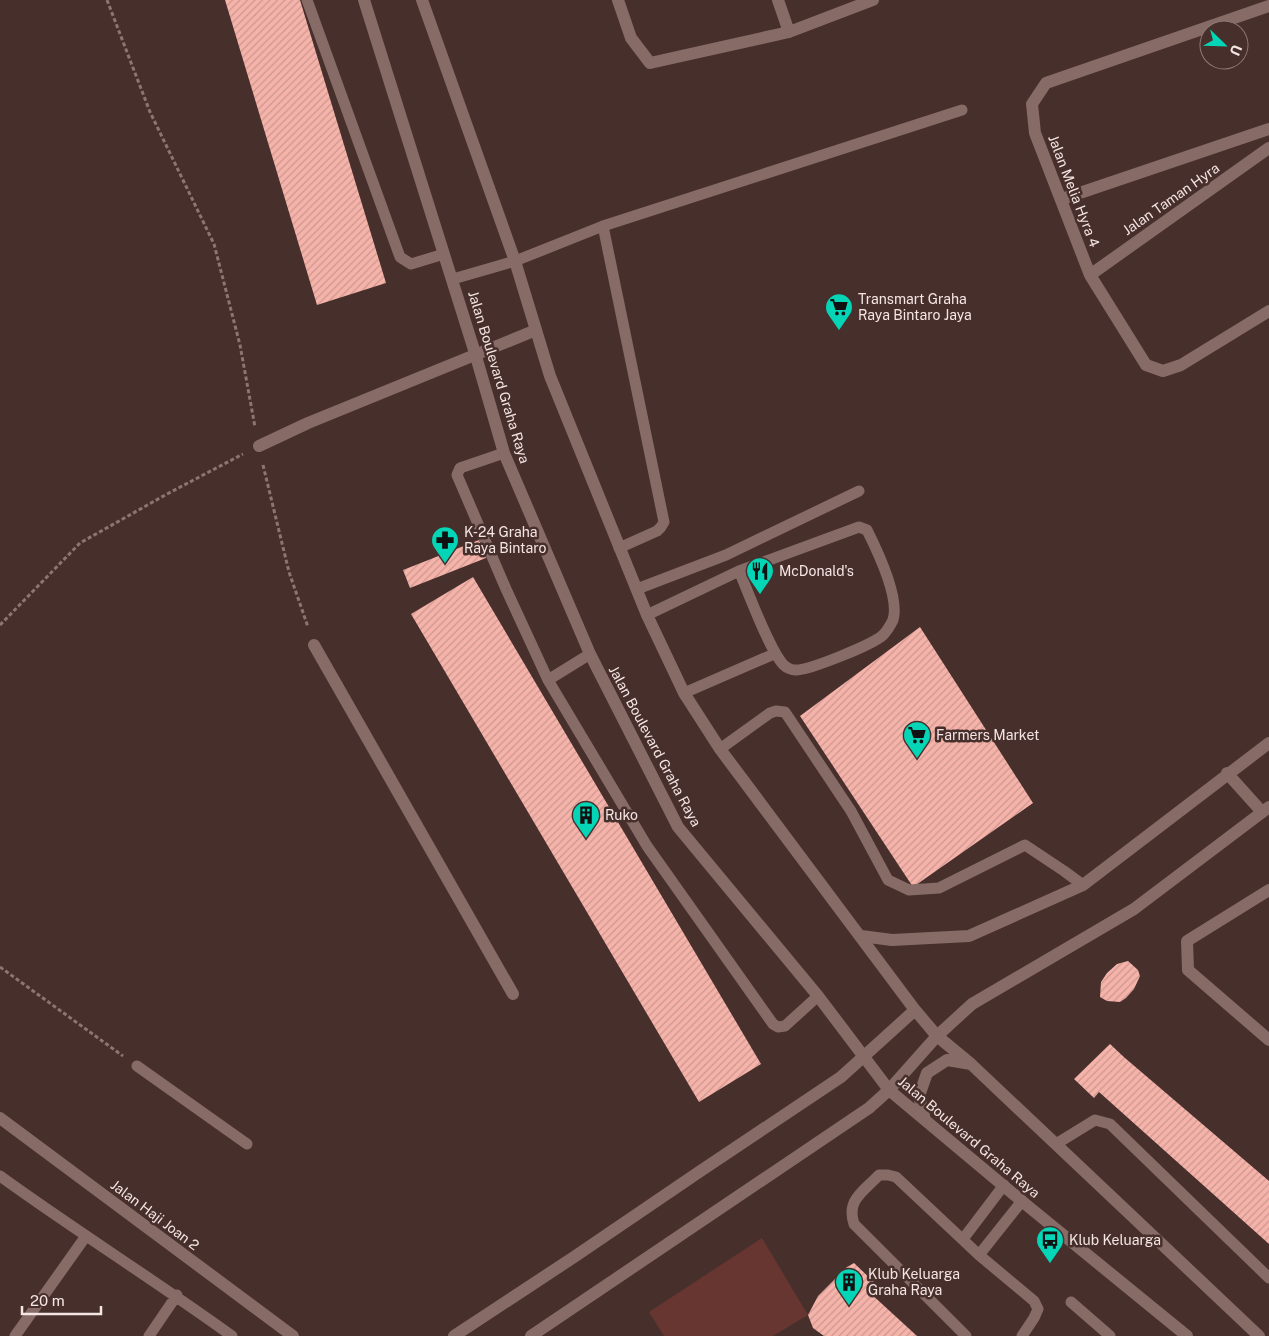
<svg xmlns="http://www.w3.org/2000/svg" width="1269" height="1336" viewBox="0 0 1269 1336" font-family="'Public Sans',sans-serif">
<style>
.pitch{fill:#683631}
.building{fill:url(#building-hatch)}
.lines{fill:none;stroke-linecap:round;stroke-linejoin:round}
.path{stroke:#8b7674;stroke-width:3;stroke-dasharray:4 2.5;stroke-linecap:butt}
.lane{stroke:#866b67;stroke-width:11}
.street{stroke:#866b67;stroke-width:12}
.secondary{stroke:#866b67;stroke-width:12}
.labels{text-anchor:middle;stroke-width:5;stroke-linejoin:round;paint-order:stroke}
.street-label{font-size:14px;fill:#f5e5e3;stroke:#472f2c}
.poi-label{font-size:14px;fill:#f5e5e3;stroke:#472f2c;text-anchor:start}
</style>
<defs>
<pattern id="building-hatch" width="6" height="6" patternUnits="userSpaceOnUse" patternTransform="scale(1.25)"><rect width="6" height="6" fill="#f6b3aa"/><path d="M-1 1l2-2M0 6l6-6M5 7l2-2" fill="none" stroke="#cb9890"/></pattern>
</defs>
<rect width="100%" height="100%" fill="#472f2c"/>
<!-- pitch -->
<path class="pitch" d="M762,1238L808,1315L773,1336H664L649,1312Z"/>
<!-- building -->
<path class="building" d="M225,0H300L386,283L317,305Z
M479,540L486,558L410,588L403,570Z
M473,577L761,1064L699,1102L411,614Z
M920,627L1033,803L913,887L800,716Z
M1128,961L1138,970L1140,976L1134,989L1126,998L1120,1002L1107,1001L1100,997L1101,982L1107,973L1117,964Z
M1110,1044L1125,1058L1269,1181V1244L1099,1092L1094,1098L1074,1079Z
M854,1263L876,1284L869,1292L917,1336H824L813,1328L808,1315L818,1296L847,1267Z"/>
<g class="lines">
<!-- path -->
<path class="path" d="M107,0L150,112L214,244L240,345L255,427
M263,465L289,572L308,627
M0,625L80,543L167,494L243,454
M0,967L123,1056"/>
<!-- lane -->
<path class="lane" d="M307,0L400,257L411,264L444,254
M603,226L664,522L661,527L657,531L619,548
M453,279L515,261L603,226L962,110
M504,453L460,468L457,475L506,589L548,680L647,846L773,1024L778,1027L785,1026L818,996
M637,589L726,555L859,491
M647,615L739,571L859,527L867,530C877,550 900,598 893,620C891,624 886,632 883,635C874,644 808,671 795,670C792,670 787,668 785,666C771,655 748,591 739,571
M548,680L590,654
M684,693L774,654
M720,749L770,713L776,711L785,712L851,811L888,880L909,890L939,888L1025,845L1064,871L1083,885
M137,1066L247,1144
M1056,1144L1095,1120L1110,1124L1269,1278
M0,1176C76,1231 156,1281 232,1336
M963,1239L1004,1185
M979,1255L1022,1201
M1071,1302L1110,1336
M15,1336L86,1236
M149,1336L177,1295
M966,1336L854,1224C846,1200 863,1192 879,1175H888L896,1177L979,1255L1034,1301L1038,1309L1034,1318L1022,1336"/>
<!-- street -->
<path class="street" d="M618,0L631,38L650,63L789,32L873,0
M778,0L789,32
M1269,6L1046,83L1032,104L1035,133L1090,275L1146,365L1163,371L1181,365L1269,311
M1062,199L1269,129
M1090,275L1269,148
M259,446L308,423L536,330
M314,645L513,994
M1227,773L1262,812
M1269,890L1187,941L1188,970L1269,1040
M861,936L892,940L969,936L1083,885L1269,743
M937,1036L972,1004L1134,909L1269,807
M0,1118L293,1336"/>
<!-- secondary -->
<path class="secondary" d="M364,0L475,353L504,453L590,654L678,827L818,996L889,1090L1029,1207L1187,1336
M422,0L515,261L550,376L647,615L684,693L720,749L915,1010L937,1036L971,1064L1259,1336
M925,1120L919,1096L927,1073L947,1060L971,1064
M454,1336L574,1257L699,1172L841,1077L915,1010
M531,1336L869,1108L889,1090L937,1036"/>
</g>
<!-- icons -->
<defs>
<g id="supermarket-pin" transform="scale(1.4375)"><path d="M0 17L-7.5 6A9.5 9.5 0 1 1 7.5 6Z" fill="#03d5b6" stroke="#472f2c"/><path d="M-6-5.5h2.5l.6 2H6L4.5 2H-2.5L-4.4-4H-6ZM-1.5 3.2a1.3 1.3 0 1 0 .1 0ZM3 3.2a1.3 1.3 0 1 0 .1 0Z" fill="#111"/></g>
<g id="pharmacy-pin" transform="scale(1.4375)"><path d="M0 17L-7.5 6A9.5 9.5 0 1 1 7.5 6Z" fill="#03d5b6" stroke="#472f2c"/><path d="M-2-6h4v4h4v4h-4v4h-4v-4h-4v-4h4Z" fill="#111"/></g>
<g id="restaurant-pin" transform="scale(1.4375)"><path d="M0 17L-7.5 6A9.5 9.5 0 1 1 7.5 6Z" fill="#03d5b6" stroke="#472f2c"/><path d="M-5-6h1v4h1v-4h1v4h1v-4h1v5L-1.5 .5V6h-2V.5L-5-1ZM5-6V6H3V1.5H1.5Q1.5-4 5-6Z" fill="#111"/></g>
<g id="building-pin" transform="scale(1.4375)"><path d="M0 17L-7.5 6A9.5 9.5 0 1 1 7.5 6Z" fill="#03d5b6" stroke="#472f2c"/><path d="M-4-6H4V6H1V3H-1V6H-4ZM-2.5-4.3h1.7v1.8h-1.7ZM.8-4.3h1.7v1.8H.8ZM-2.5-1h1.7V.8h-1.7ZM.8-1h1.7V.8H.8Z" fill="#111"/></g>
<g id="bus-pin" transform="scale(1.4375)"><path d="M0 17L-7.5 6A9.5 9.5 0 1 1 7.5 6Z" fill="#03d5b6" stroke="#472f2c"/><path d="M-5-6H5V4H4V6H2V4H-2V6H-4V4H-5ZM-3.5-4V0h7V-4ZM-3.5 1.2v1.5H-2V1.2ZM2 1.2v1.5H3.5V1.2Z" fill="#111"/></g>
</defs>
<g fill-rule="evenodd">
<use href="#supermarket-pin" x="839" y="307"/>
<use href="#pharmacy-pin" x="445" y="540"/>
<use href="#restaurant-pin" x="760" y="571"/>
<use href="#supermarket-pin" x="917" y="735"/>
<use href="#building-pin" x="586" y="815"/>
<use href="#bus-pin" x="1050" y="1240"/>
<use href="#building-pin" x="849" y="1282"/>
</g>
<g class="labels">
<!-- street labels -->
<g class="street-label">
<text transform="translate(1074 191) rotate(69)" y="5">Jalan Melia Hyra 4</text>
<text transform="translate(1171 199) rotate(-35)" y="5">Jalan Taman Hyra</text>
<text transform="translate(499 377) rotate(73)" y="5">Jalan Boulevard Graha Raya</text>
<text transform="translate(655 746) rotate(62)" y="5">Jalan Boulevard Graha Raya</text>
<text transform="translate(969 1137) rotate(40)" y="5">Jalan Boulevard Graha Raya</text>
<text transform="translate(155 1215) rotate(37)" y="5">Jalan Haji Joan 2</text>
</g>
<!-- poi labels -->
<g class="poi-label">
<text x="858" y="304">Transmart Graha<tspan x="858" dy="16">Raya Bintaro Jaya</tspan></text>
<text x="464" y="537">K-24 Graha<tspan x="464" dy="16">Raya Bintaro</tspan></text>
<text x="779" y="576">McDonald's</text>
<text x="936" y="740">Farmers Market</text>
<text x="605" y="820">Ruko</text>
<text x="1069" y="1245">Klub Keluarga</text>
<text x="868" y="1279">Klub Keluarga<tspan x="868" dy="16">Graha Raya</tspan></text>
</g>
</g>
<!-- north arrow -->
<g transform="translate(1224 45) rotate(113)"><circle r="24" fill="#472f2c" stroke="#8d7875"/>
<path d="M0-4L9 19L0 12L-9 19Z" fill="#03d5b6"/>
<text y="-8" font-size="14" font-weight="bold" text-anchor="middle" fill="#f5e5e3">U</text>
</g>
<!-- scale -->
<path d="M22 1306v8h79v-8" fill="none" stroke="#f5e5e3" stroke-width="2.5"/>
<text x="30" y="1306" font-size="15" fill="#f5e5e3" stroke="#472f2c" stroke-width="4" paint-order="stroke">20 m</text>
</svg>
